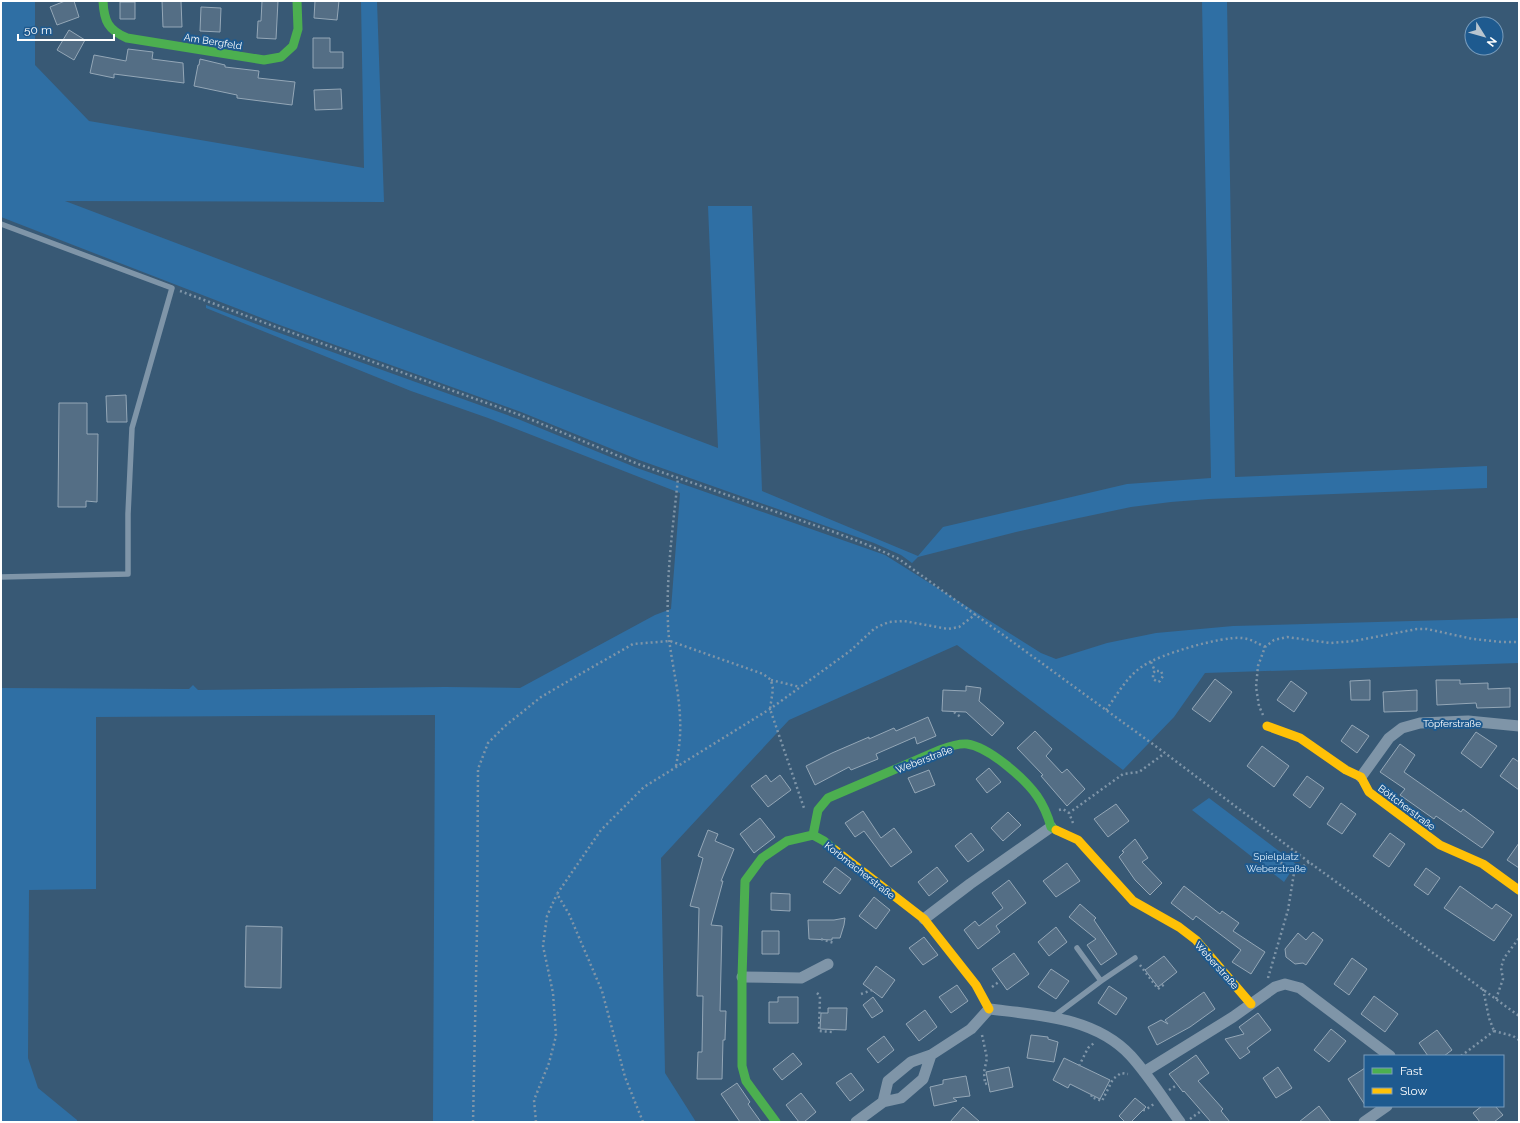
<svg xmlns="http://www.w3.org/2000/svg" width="1520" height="1123" viewBox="0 0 1520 1123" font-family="Raleway,sans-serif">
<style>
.green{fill:#2f6fa4}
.building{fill:#546e85;stroke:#94a7b7}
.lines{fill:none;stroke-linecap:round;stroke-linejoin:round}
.path{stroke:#7f95a8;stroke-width:2.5;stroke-dasharray:2 3;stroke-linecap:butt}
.lane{stroke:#7f95a8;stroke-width:5.5}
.street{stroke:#7f95a8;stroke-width:11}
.fast{stroke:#4caf50;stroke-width:9}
.slow{stroke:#ffc107;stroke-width:9}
.labels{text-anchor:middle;stroke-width:4;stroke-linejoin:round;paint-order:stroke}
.street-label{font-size:10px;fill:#fff;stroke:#1e5a8f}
.park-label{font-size:10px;fill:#d3e8fa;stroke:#1e5a8f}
</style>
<rect width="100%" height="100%" fill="#385975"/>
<!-- green -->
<path class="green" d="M1,1H35V65L89,121L364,168L361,1H377L384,202L65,201L718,448L708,206H752L762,491L918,556L943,527L1127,484L1211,478L1202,1H1227L1235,477L1487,466V488L1209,499L1171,502L1131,507L1074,519L1016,532L918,557L912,563L901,555L874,543L639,460L521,412L277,324L1,217Z
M206,305L274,331L518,419L637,468L885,555L1041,653L1056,659L1107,643L1156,633L1233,626L1519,618V663L1205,673L1174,717L1123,770L957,645L789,720L661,858L665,1073L696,1122H433L435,715L96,717V889L29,890L28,1058L38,1088L77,1120V1122H1V688L189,689L193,685L198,690L445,687L520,688L655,615L671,609L680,493L488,418L411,391L206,308Z
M1209,798L1296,864L1284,882L1192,810Z"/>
<!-- building -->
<path class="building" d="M65,1H74L79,17L57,25L50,7Z
M162,1H181L182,27H163Z
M262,1H278L276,39L257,38L258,21H261Z
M315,1H339L337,20L314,18Z
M120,2H135V19H120Z
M201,7L221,8L220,32L200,31Z
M69,30L85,40L74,60L57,50Z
M313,38H330V52H343V68H313Z
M128,49L153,52L152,59L183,63L184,83L114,74V78L90,73L94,55L126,61Z
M200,59L225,65V67L259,71L258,78L295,82L292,105L237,98V95L194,86L198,65H199Z
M341,89L342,109L315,110L314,90Z
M126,395L127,422H107L106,396Z
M59,403H87V434H98L97,502L86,501V507H58Z
M1215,679L1232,692L1210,722L1192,709Z
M1370,680V700H1351L1350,681Z
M1436,680H1460V684L1488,683V689L1510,688V707L1477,708L1476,703L1437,705Z
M1291,681L1307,693L1294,712L1277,700Z
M966,686L981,688L979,701L1004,723L992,736L966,712L942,711L943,690L966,691Z
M1417,690V711L1384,712L1383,692Z
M928,717L936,736L917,744L915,737L876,754L878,759L851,770L849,767L815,785L806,766L832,753L869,737V739L894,728L896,731Z
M1352,725L1369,736L1357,753L1341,741Z
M1035,731L1052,749L1046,756L1062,773L1067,769L1085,789L1067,806L1041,776L1043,775L1017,748Z
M1476,732L1497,746L1481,768L1461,753Z
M1400,744L1415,755L1404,772L1461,812L1463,809L1494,832L1482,848L1436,816L1434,819L1400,795L1405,789L1380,772Z
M1262,746L1289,766L1274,787L1247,766Z
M1513,758L1519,762V790L1500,776Z
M989,768L1001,782L987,793L976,779Z
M929,770L935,785L915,793L908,778Z
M766,775L771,782L780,775L791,790L768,807L751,786Z
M1307,776L1324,788L1310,808L1293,795Z
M1341,803L1356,814L1342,834L1327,824Z
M1116,804L1129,821L1108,837L1094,819Z
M863,811L881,838L894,828L912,852L891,867L864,831L855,837L845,823Z
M1008,812L1021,825L1003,841L991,828Z
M760,818L775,837L754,853L740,834Z
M708,830L718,834L715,841L734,849L721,881H723L711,925L722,926L720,1011H726L725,1040H723L722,1079H697L698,1052H702L703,996H697L699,908L690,906L703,858L698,856Z
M971,833L984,850L968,862L955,846Z
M1390,833L1405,844L1389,867L1373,856Z
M1135,839L1148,858L1142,862L1162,883L1150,895L1135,880L1119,857L1124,852L1122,851Z
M1519,843V868L1507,860Z
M1067,863L1080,881L1056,897L1043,881Z
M835,867L851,879L840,894L823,882Z
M937,867L948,881L929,896L918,882Z
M1426,868L1440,878L1428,895L1414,885Z
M1009,880L1026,903L996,926L1000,932L978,949L964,930L975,921L979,926L1003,908L992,893Z
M1184,886L1220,914L1222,911L1239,923L1233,931L1265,952L1251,974L1232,962L1241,950L1196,916L1193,920L1171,903Z
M1460,886L1492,909L1496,904L1512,915L1494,941L1444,908Z
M771,893L790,894V911L771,910Z
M874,897L890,910L876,929L859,916Z
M1080,904L1096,918L1094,920L1117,954L1101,965L1087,945L1096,939L1069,917Z
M845,918L844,925L840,938H832V940L809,939L808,920H834Z
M246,926L282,927L281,988L245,987Z
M1056,927L1067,942L1049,956L1038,942Z
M762,931H779V954H762Z
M1313,932L1323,940L1306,965L1303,963L1295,964L1286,957L1285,949L1298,933L1306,940Z
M924,937L938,955L923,965L909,948Z
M1014,953L1029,974L1007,990L992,969Z
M1164,956L1177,972L1158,987L1145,970Z
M1352,958L1367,969L1349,995L1334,984Z
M876,966L895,980L882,998L863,984Z
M1051,969L1069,981L1056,999L1038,987Z
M957,985L968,1001L951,1013L939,997Z
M1109,986L1127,998L1116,1015L1098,1003Z
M1204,992L1215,1009L1190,1027L1157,1045L1148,1027L1161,1020L1168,1024L1165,1020Z
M1374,996L1398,1014L1385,1032L1361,1014Z
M778,997H798V1023H769V1002H778Z
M873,997L883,1011L872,1018L863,1005Z
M828,1008H847L846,1030L820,1029L821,1013H828Z
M925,1010L937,1027L919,1041L906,1024Z
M1258,1013L1271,1030L1247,1048L1250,1052L1240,1059L1225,1039L1244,1034L1239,1027Z
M1331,1029L1346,1041L1329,1062L1314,1050Z
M1437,1030L1452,1050L1444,1056H1428L1419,1043Z
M1031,1035L1048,1037V1039L1058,1042L1054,1062L1027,1058Z
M884,1036L894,1050L878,1063L867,1049Z
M793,1053L802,1064L782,1080L773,1069Z
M1196,1055L1209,1073L1198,1081L1223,1109L1221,1111L1230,1122H1211L1184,1091L1183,1092L1169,1074Z
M1064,1058L1110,1080L1100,1099L1070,1084L1068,1088L1053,1080Z
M1009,1067L1013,1087L990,1092L986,1072Z
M1278,1067L1292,1088L1276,1098L1263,1078Z
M1365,1068V1105L1348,1079Z
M851,1073L864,1090L850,1101L836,1083Z
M966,1076L970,1096L953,1098L957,1101L934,1106L930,1087L943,1084V1080Z
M737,1083L750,1102L748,1104L761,1122H740L721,1094Z
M801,1093L816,1112L804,1122H799L786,1105Z
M1135,1098L1146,1107L1131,1122H1125L1119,1116Z
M1319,1106L1331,1122H1299Z
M1482,1106H1495L1503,1115L1494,1122H1480L1473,1113Z
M963,1107L980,1122H950Z"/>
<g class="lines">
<!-- path -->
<path class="path" d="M180,291L276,327L520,415L638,464L834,532L873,547L899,559L1165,753L1309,862L1519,1016
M1151,662L1155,671L1153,673V679L1158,682L1160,681L1163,676L1161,671H1155
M771,680L800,687
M1106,710C1117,695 1127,676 1143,666C1160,654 1222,636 1242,638C1251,639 1257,643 1265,647
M954,712L962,718
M1263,715L1259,706L1256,687L1258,666L1265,647L1274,640L1287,637L1330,643L1354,641L1417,629H1427L1473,639L1502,642H1519
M676,766C679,750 681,734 680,718C679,686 669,655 668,624C666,575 673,527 678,478
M1059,810L1063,809L1069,813
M1073,823L1069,813L1123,774L1139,772L1165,753
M1276,861L1283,864L1294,873
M821,939L834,943
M1140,965L1158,989L1166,983
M1268,978L1288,910L1294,873L1309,862
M992,987L1000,981
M1483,989L1489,1018L1494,1031
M817,993L820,996L819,1031L833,1032V1030
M861,994L872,990
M1496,999L1503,979L1501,968L1504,958L1519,938
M1494,1031L1513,1036L1519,1040
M982,1035L987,1058L984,1072L985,1084L988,1083
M1461,1056L1494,1031
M1079,1066L1088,1048L1094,1043
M1169,1090L1177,1085
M1092,1095L1091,1097L1102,1101L1113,1079L1121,1073L1128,1074
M1143,1110H1145L1154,1104
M1190,1119L1201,1111
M473,1122L477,930L478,769L488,743L505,726L541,697L589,669L633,644L670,641L763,674L771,680L773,689L770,709L804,808
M536,1122L534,1100L549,1063L556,1036L553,993L543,946L547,916L557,894
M643,1122L625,1077L602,991L569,914L557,894L601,830L644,787L770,709L850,651L875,628L889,622L904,621L948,629L959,627L976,614"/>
<!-- lane -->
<path class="lane" d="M1,224L172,288L132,428L128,514V574L1,577
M1101,981L1135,958
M1053,1017L1101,981L1077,948"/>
<!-- street -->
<path class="street" d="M1361,777L1389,738L1402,728L1420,723L1468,721L1519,726
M924,919L970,884L1051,827
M742,977L801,978L828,964
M1144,1072L1233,1017L1275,987L1285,984L1300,988L1390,1056
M883,1102L888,1081L911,1062L931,1055L971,1029L989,1009C1038,1015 1095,1017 1131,1056C1149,1076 1164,1100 1180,1122
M856,1122L883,1102L901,1098L923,1079L931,1055
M1364,1122L1387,1106"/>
<!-- fast -->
<path class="fast" d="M103,1C104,21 108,30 127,38L264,60L281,57L293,46L298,29L297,1
M813,835L818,810L828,798L940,750C948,747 958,743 967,744C989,747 1024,778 1037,796C1044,806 1048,816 1051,827L1056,830
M776,1122L746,1081L742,1066V977L745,881L762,858L787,841L813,835L824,841L835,850"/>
<!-- slow -->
<path class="slow" d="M1267,726L1300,738L1346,770L1361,777L1369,792L1440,845L1483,864L1519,890
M1056,830L1078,840L1133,901L1179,927L1196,940L1251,1004
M835,850L924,919L976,985L989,1009"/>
</g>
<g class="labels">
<!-- street labels -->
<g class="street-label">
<text transform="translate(213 41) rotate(9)" y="4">Am Bergfeld</text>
<text x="1452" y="727">Töpferstraße</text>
<text transform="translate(924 759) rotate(-21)" y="4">Weberstraße</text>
<text transform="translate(1407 807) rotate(37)" y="4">Böttcherstraße</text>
<text transform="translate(860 870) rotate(38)" y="4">Korbmacherstraße</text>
<text transform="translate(1217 965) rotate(48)" y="4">Weberstraße</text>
</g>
<!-- park labels -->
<g class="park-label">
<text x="1276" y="860">Spielplatz<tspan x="1276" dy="12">Weberstraße</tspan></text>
</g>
</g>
<!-- border -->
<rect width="1520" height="1123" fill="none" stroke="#ffffff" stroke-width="4"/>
<!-- legend -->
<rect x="1364" y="1055" width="140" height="52" fill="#1e5a8f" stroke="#789cbc"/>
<rect x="1372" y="1068" width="20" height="6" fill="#4caf50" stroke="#789cbc"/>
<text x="1400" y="1075" font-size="12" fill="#ffffff">Fast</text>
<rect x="1372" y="1088" width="20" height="6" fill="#ffc107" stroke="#789cbc"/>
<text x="1400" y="1095" font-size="12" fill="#ffffff">Slow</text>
<!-- north arrow -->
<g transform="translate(1484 36) rotate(127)"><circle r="19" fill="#1e5a8f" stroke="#789cbc"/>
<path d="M0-3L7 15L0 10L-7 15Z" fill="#b9c5cf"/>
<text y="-6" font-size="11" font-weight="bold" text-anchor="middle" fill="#ffffff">N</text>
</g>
<!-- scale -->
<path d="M18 34v6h96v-6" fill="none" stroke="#ffffff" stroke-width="2"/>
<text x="24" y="34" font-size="12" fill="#ffffff" stroke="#1e5a8f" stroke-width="3" paint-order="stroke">50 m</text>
</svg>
